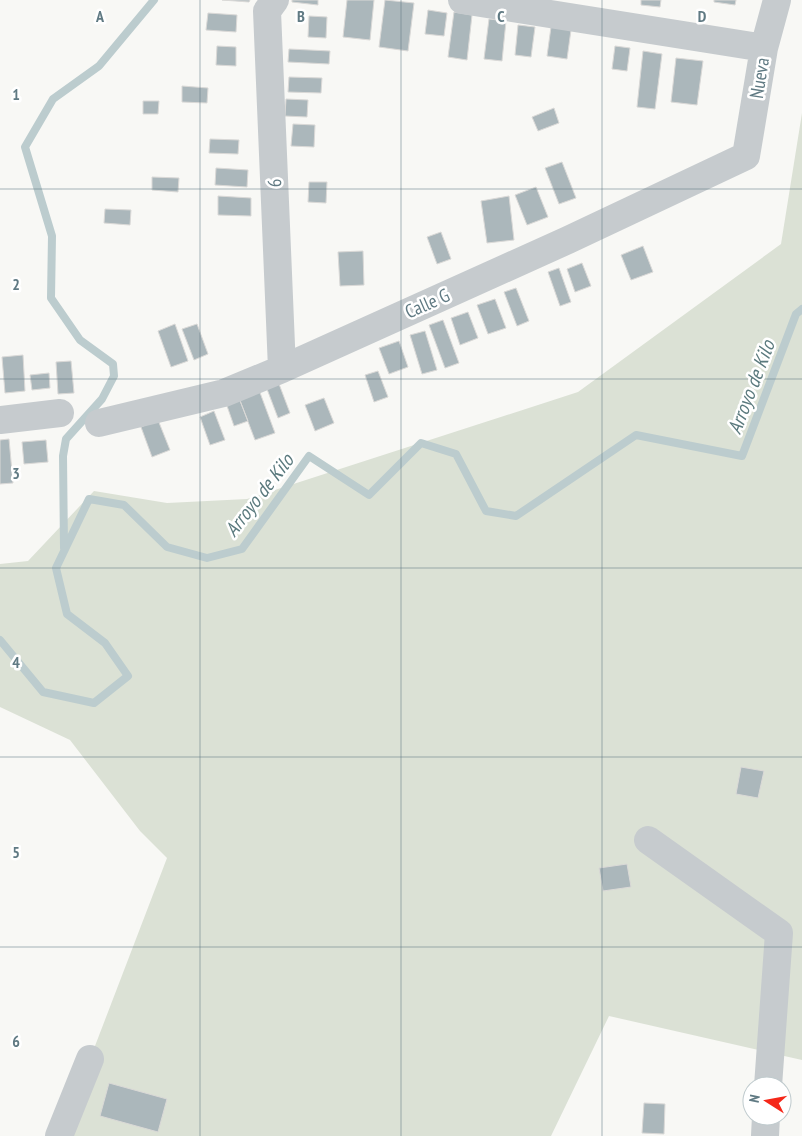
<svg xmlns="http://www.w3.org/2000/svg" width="802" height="1136" viewBox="0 0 802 1136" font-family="'PT Sans Narrow',sans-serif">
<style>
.green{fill:#dbe1d5}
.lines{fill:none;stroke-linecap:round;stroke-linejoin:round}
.stream{stroke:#bcccce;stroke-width:8}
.building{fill:#abb7bb;stroke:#dad9d7}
.minor{stroke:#c6cbce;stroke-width:28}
.grid{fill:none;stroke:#607a83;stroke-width:1;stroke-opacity:0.55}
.labels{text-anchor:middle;stroke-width:5;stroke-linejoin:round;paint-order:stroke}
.street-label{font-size:19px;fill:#607a83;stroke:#fff}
.water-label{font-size:20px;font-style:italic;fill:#5b7a7e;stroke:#fff}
.grid-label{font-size:16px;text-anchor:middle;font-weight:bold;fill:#607a83;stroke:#fff;stroke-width:5;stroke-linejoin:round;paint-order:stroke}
</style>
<rect width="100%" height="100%" fill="#f8f8f5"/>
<!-- green -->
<path class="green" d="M802,113V1060L609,1016L551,1136H59L90,1059L167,858L140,831L70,740L0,707V564L28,561L94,491L167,503L247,499L578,392L781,244Z"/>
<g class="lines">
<!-- stream -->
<path class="stream" d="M64,548L63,456L66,439L102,399L114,376L113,364L80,340L51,298L52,236L25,147L53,99L99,66L154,0
M0,640L43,692L94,703L128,676L105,643L67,614L56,568L89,499L124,505L167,547L207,558L242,549L309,456L369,495L421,443L456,454L486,511L516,516L636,435L742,456L796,314L802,309"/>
</g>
<!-- building -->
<path class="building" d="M222,0H250L249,2Z
M292,0H318V5L292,2Z
M347,0H374L370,40L343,37Z
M385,0L414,3L408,51L379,47Z
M641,0H661L660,7L641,5Z
M714,0H736L735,5L714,2Z
M428,10L447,13L444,36L425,34Z
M454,12L472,15L467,60L448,57Z
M208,13L237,15L236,32L206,30Z
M309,16L327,17L326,38L308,37Z
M489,19L506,21L502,61L484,59Z
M518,25L535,27L531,57L515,55Z
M551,27L571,30L567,59L547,56Z
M217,46L236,47V66L216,65Z
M615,46L630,48L627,71L612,69Z
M289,49L330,51L329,64L288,62Z
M643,51L662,54L655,109L637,107Z
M676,58L703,61L697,105L671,102Z
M289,77L322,78L321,93L288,92Z
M182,86L208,88L207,103L182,102Z
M286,99L308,100L307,117L285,116Z
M143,101H159L158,114H143Z
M554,108L559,123L538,131L532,117Z
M293,124L315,125L314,147L291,146Z
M210,139L239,140L238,154L209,153Z
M562,162L576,198L559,204L545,168Z
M216,168L248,170L247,187L215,185Z
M152,177L179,178L178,192L152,190Z
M309,182H327L326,203L308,202Z
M536,187L548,217L527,225L515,195Z
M218,196L251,198V216L218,215Z
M509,196L514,240L487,243L481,201Z
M105,209L131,210L130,225L104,223Z
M441,232L451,259L437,264L427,237Z
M643,246L653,272L631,280L621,255Z
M363,251L364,285L340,286L338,252Z
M582,263L591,286L575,292L567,269Z
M559,268L571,302L560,306L548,272Z
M516,288L529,321L517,326L504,292Z
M495,299L506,328L488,334L477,305Z
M468,312L478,338L460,345L451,318Z
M443,320L459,363L445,368L429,325Z
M175,324L188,361L171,367L158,331Z
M197,324L208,354L194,360L182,329Z
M425,331L437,370L422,374L410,335Z
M399,341L408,367L389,374L379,348Z
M23,355L25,391L5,393L2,357Z
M71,361L74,393L58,394L56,362Z
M378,371L388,397L374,402L365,375Z
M49,373L50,388L32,390L30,375Z
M279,384L290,413L278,418L267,389Z
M259,390L275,433L255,440L239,398Z
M239,398L248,421L234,426L226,403Z
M324,398L334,423L315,431L305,405Z
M214,411L225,440L210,445L200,417Z
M158,420L170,450L152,457L141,427Z
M9,439L13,483L0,484V440Z
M46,440L48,462L24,464L22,442Z
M741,767L764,771L758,798L736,794Z
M627,864L631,887L603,891L599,868Z
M109,1083L167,1099L158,1132L100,1116Z
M644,1103L665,1104L664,1134L642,1133Z"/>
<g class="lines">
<!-- minor -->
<path class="minor" d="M275,0L267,11L282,369
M462,0L764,48
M0,420L60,413
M99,423L224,393L282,369L568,240L746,156L764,48L777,0
M648,840L779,933L768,1086
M59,1136L90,1059
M765,1136L766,1116"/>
</g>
<!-- grid -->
<path class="grid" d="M200,0V1136M401,0V1136M602,0V1136M0,189H802M0,379H802M0,568H802M0,757H802M0,947H802"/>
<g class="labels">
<!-- street labels -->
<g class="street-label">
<text transform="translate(759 78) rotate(-81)" y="7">Nueva</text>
<text transform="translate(274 183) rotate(-92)" y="7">6</text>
<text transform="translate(427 303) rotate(-24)" y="7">Calle G</text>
</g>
<!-- water labels -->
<g class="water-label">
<text transform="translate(751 387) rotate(-69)" y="7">Arroyo de Kilo</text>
<text transform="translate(259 495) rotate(-52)" y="7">Arroyo de Kilo</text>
</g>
</g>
<g class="grid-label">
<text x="100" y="22">A</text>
<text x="301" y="22">B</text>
<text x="501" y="22">C</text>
<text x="702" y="22">D</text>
<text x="16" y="100">1</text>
<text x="16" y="290">2</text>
<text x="16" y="479">3</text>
<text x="16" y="668">4</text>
<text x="16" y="858">5</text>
<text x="16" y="1047">6</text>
</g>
<!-- north arrow -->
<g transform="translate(767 1101) rotate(281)"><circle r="24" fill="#ffffff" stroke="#bfcacd"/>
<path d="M0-4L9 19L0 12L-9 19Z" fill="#f52719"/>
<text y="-8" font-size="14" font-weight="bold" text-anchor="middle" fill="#607a83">N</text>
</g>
</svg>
